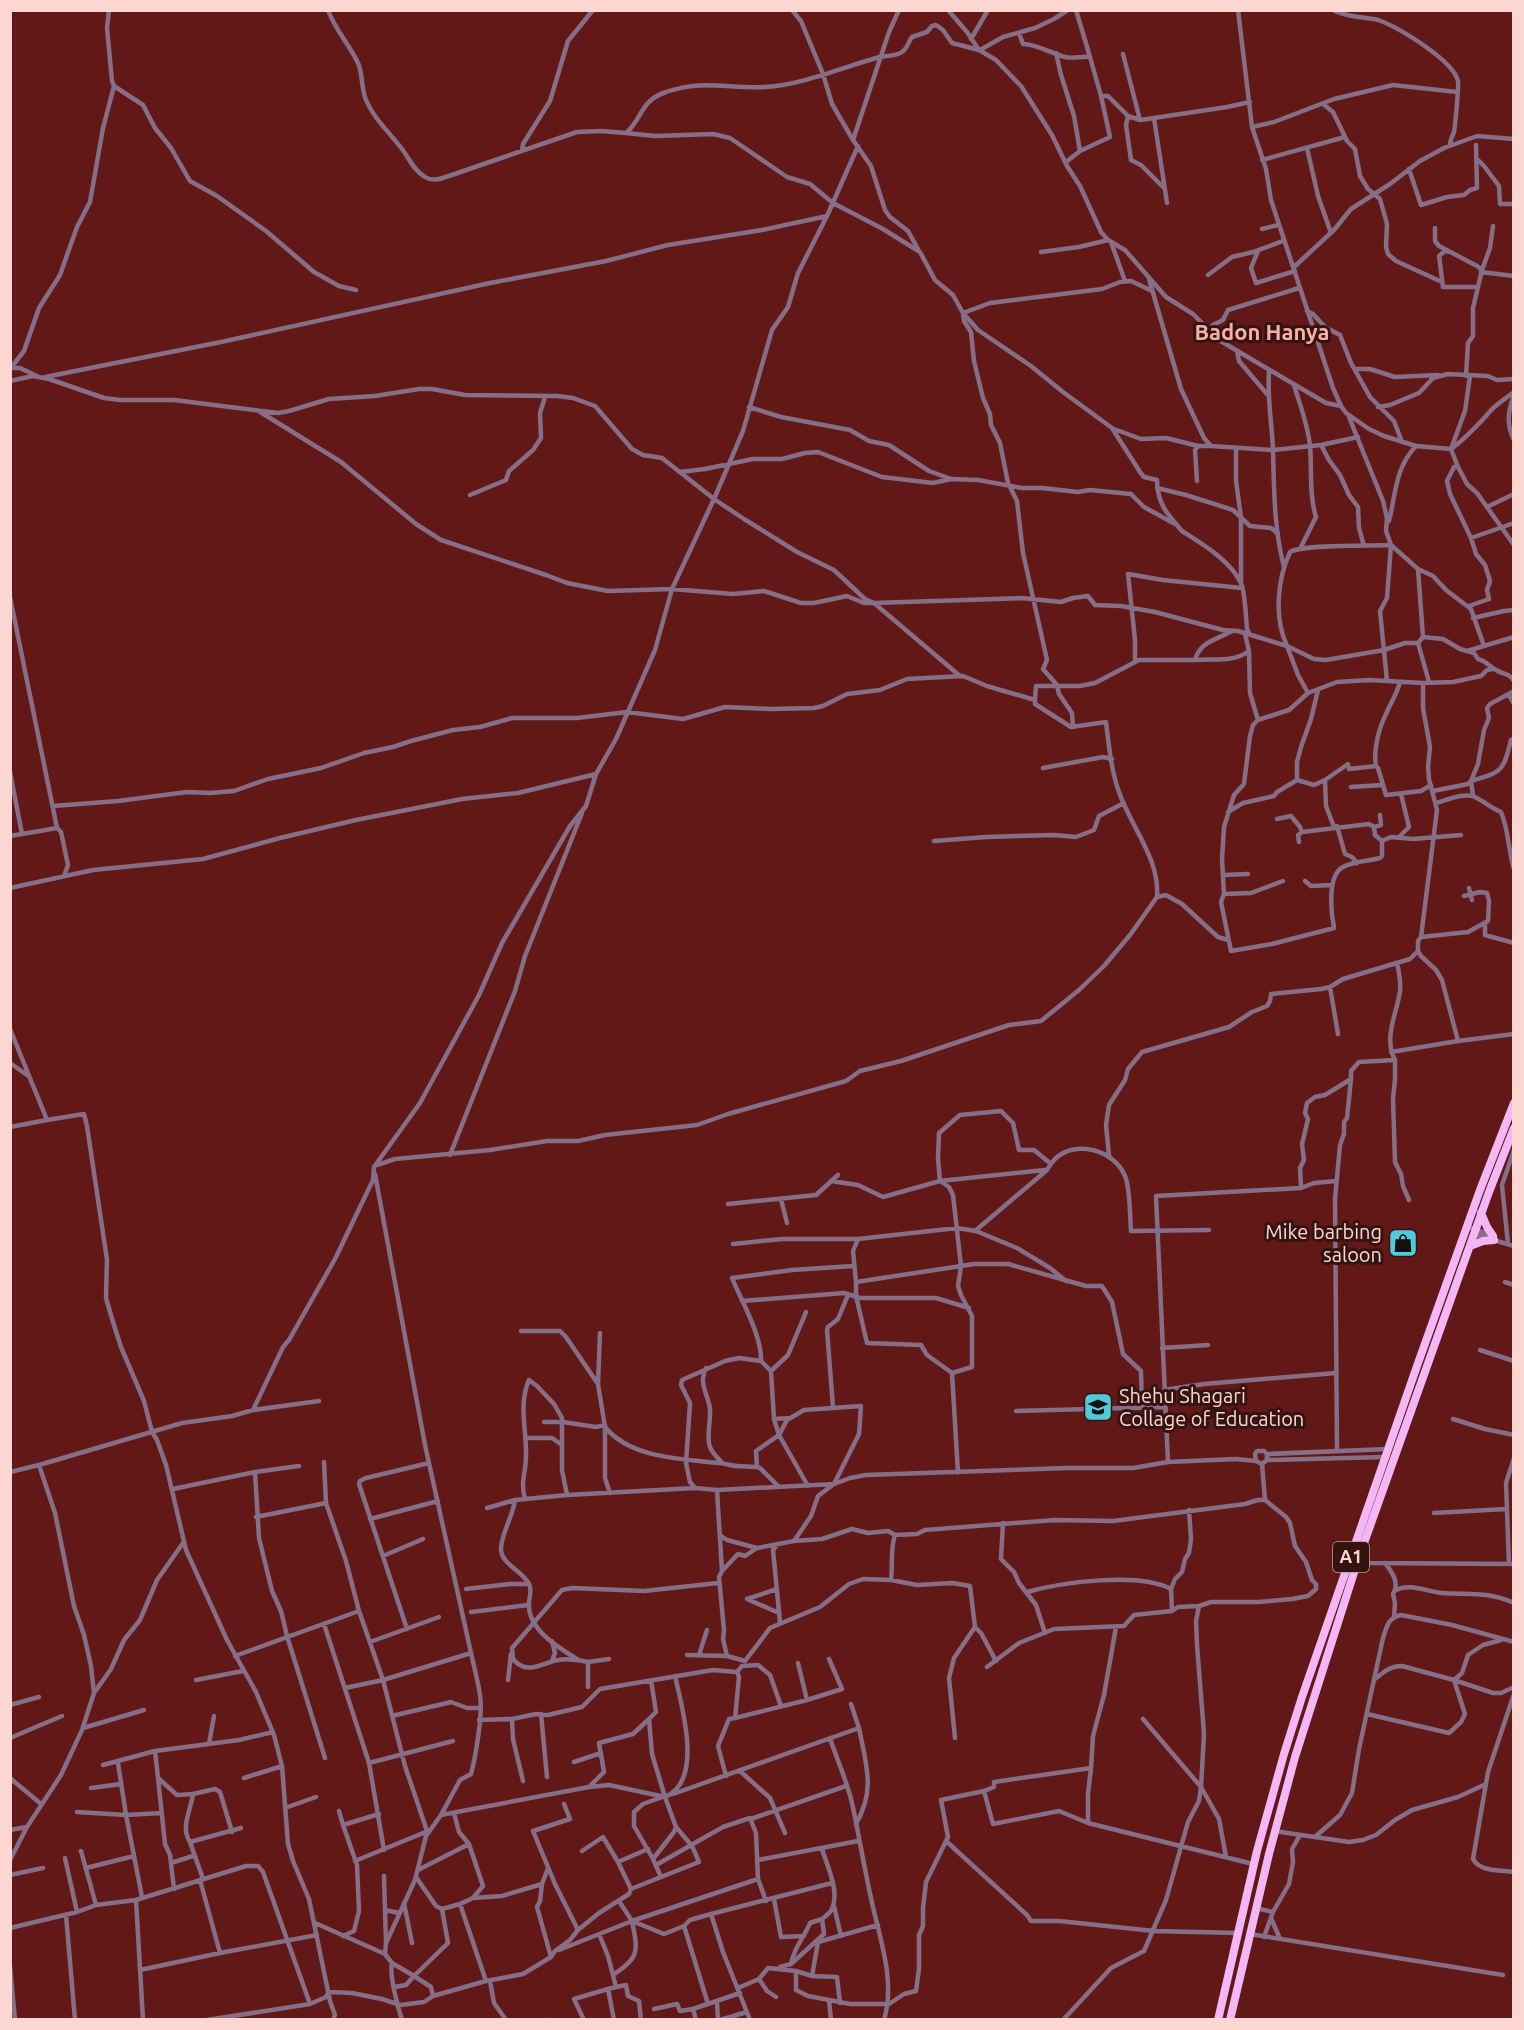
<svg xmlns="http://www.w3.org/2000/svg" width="1524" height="2030" viewBox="0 0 1524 2030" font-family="Ubuntu,sans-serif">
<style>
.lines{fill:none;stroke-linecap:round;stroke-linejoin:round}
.street{stroke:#866e87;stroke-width:4.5}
.highway{stroke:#f4b7f5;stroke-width:8}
.labels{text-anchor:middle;stroke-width:6;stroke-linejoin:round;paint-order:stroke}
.shield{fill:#341311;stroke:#c09c98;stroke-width:1.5}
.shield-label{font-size:18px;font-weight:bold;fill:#fcd7d2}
.poi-label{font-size:20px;fill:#fcd7d2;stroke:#341311;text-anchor:end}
.quarter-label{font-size:22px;font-weight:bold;fill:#f7afa7;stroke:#341311}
</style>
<rect width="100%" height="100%" fill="#631818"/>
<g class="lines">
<!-- street -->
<path class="street" d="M328,10C335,30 350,45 358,63C363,74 361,88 366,100C374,119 390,133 402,149C409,158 414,171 425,177C431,181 437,180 443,178L577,132L601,131L626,133C643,119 639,101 666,92C702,79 729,89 765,87C801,85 841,68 876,58C884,55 895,57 902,52C908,48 908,42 912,37L927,32L932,26L936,25L943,30L952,43L979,50L996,60L1021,86L1052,135L1067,166L1080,186L1101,232L1108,240L1125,250L1166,297L1193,314L1219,340L1229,346L1326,403L1341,406
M792,10L801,21L823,74L832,104L853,140L871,166L885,210L890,217L908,231L918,249
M948,10L967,32L979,50
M1076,10L1090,57
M1238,10L1252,127L1266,169L1271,200L1333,388L1341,406L1346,413L1369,429L1384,436L1416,446L1451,449L1458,467L1467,484L1477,493L1514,545
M1333,10C1347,18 1363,16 1378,20C1398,27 1453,60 1458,81C1459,85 1455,127 1454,132C1452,137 1450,140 1450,145
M1019,33L1023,44C1034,43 1053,54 1065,57C1073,59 1081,56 1090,57L1101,96H1108L1128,116L1140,120
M971,39L988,10
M980,50L1003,37L1035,28L1054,19L1068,10
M1056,53L1061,75L1074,116L1080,151
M1123,54L1140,120L1154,118
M114,86L143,105L155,128L171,148L190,181L217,196L266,231L314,272L339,286L356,290
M1323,104L1333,112L1347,141L1355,149L1360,176L1368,189L1380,199L1387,224L1386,247L1388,254L1396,261L1442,282
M1128,116L1126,125L1131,160L1141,165L1163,187
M1252,127L1274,122L1334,99L1393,85L1457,92
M626,133L655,136L713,134L730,138L787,177L810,184L833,203L883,229L920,252L935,280L953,295L963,313L978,330L1031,366L1063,392L1112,428L1140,472L1144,477L1157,480C1157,503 1167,514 1182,531C1202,544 1230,560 1241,583C1245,592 1246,617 1247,629L1250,635
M853,140L889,32L899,10
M1307,148L1318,196L1331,233
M522,151L523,144L550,101L568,41L593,10
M1477,159L1484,166L1499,186L1500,204H1514
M1262,160L1345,137
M1066,162L1080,151L1110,137L1101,96
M1409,169L1421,205L1447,197L1464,195L1470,190L1477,188L1476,145
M1167,203L1154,118L1227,107L1250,102
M1435,228V241L1439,246L1477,266L1482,270
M1262,229L1278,225
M1111,242L1125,281
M1258,251L1251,268L1256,283L1295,271
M1041,252L1079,247L1108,240
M1451,252L1445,251L1439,256L1443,287H1478
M1294,267L1334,230L1351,209L1390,184L1420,161L1444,148L1477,136L1514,139
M1481,272L1514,276
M1208,275L1232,257L1253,252L1283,241
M1149,279L1181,389L1204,438L1211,446L1273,450L1321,445L1358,437
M1307,311L1313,314L1325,327L1340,335L1351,363L1370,397L1394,421L1402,442
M1209,331L1213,325L1223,320L1228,310L1299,288
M1237,351L1239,361L1267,394
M10,368H20L37,376
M10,369L24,351L39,308L60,275L77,227L90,202L103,128L114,86L112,81L107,28L109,10
M1355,369H1370L1395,377L1438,375
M1269,371C1267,398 1272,424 1273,450C1274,490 1274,529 1284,567
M1466,376L1468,343L1473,336V308L1482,270L1490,248L1493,226
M1470,376L1465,411L1451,449C1465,439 1476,427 1487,415C1493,406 1505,399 1514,392
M45,377L221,342L490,283L606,261L668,245L762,230L827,216
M10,381L33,376L49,379L104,398L120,400H174L278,413L289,411L329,399L375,396L419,389H432L465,395L557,396L573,398L595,406L632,449L643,455L662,458L714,499L744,519L797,552L834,570L865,599L874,603L960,676
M1294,385C1300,405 1308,425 1310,446C1312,470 1309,494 1316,517L1300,549
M1514,395C1508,411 1506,425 1514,440
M749,407L781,417L850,430L869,441L889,445L929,471L951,479
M1378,407L1390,405L1419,393L1433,378L1448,374L1488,376L1497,380L1514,379
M257,410L341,462L416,524L441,540L546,575L567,583L608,591L672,589L733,594L764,591L801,603H814L847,596L864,603H874L1022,598L1061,602L1073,598L1088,596L1095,605L1121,606L1155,612L1223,630L1238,631L1287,646L1298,675L1308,693
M1349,417L1383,501L1387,518L1386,531L1391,545L1418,569L1433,576L1446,590L1471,609L1484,646
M1114,429L1141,439L1166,438L1198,446H1211
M1321,445L1329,460L1340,475L1349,495L1358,507L1359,528L1364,546
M1236,449V481L1241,517V583
M1458,467H1454L1447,481L1450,494L1471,538L1476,554L1485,565L1490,581L1487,590L1489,599L1469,606
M680,472L705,469L753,459H782L805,453L818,452L882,477L933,483L951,479L978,480L1022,488H1042L1078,492L1090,490L1131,494L1144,507L1175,524
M1197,481L1195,450L1198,446
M1157,488L1186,495L1233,510L1250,526L1271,528L1277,533
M470,495L506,480L509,471L533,450L541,438L540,413L545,397
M1487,507L1514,494
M1389,521C1396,493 1395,468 1416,446
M1471,538L1514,523
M1418,569L1423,637
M10,597L57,828L22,834
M1473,618L1504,611L1514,610
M1418,643L1429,682
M1249,651L1250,693L1258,720
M1467,651L1514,637
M1195,660C1213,658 1233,663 1249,651L1245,634
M1135,662V640L1128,574L1163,580L1242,588
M1387,681L1380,611L1387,598L1391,545C1372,546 1302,544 1290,552C1277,580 1274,618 1287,646L1314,659L1326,660L1384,650L1405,643H1418L1423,637L1443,639L1460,649L1474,653L1478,659C1487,661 1488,666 1496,670C1504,675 1508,672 1514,681
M1400,682C1397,694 1391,702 1386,714C1379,728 1373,750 1376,766L1378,768L1386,795L1421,791L1431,785
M1509,695L1514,704
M1035,700L1036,686H1080L1095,683L1139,660H1195C1200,641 1217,640 1232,631
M1073,727L1072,713L1059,694L1057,685L1043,669L1047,660L1023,553L1017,501L1008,483L1000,443L991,425L990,414L983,398L974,361L971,332L964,321L963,313L990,303L1102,289L1120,282L1131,281L1152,291
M1043,768L1103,757L1112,759
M10,772L22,834L10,836
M1297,780L1314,785L1325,780L1348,764L1349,769L1376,766
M1325,780L1326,806L1334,827
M1351,787L1382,785
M1433,791L1468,784L1471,781C1502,772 1503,772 1511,740L1514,738
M1473,795L1471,781L1478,764L1484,730L1489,718L1487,708L1490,704L1514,691
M1436,803C1447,800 1465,792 1475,797C1485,802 1491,808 1501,812C1509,831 1508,850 1514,869
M53,806L118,801L187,792L210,793L234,791L268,779L321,768L364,753L393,747L411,741L453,730L480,727L512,718H577L627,712L683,719L725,707L771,709L814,708L823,706L847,694L880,690L907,679L963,676L987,686L1035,700V704L1071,727L1106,722C1109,746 1111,770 1119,792C1131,827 1160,859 1157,897L1166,895L1182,904L1218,937L1228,940
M1228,812L1243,803L1274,796L1277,792L1297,780V762L1301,747L1311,719L1318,690
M1277,819L1291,816L1300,827L1302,832L1369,824L1374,827L1375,835L1382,841V856L1380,858C1369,861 1354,861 1343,867C1327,875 1331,913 1334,928L1272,944L1231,951L1221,902L1224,894L1222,859L1224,827L1234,795L1244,784L1250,736L1253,725L1258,720L1289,710L1308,693L1337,682L1369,680L1423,683L1453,682L1481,676L1487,670L1493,669
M1337,826L1345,854L1352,857L1357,863
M1374,827L1381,825L1380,815
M57,828L61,832L68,865L64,876
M1398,838L1409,827L1401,794
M934,841L986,837L1054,835L1076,837L1094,830L1099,816L1124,803
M1382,841L1391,837L1413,839L1461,835
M1299,842L1298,835L1302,832
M1223,875L1248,874
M1305,881L1311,886L1332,885
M10,888L93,870L203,859L280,838L356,820L462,799L518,793L596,774
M1469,888L1472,900
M1224,894L1251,893L1283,881
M1485,924V935L1514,943
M1421,937L1468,932L1488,921L1489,901L1487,893L1480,892L1464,896
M1418,951L1421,956L1436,970L1442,980L1458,1041
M1330,987L1338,1034
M10,1029L47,1120L84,1114L87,1126L107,1260L106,1298L113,1322L121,1347L144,1401L152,1432L157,1440L166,1465L186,1550L227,1640L256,1692L274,1735L282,1766L288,1844L293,1861L309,1899L330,2001L335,2015L333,2020
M1391,1052L1458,1041L1514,1034
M1395,1060V1080L1393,1098L1395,1162L1401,1174L1403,1186L1409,1200
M10,1063L27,1075
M10,1127L47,1120
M450,1155L515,991L525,956L582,813
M1109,1156L1106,1125L1109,1105L1125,1080L1128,1069L1142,1052L1229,1027L1252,1012L1267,1006L1270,1001L1271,994L1321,989L1330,987L1343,979L1410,959L1418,951V941L1421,937L1437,810L1429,779L1428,767L1430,747L1423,708V683
M377,1165L395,1159L490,1150L547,1141H578L605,1135L697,1125L728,1114L846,1081L860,1071L901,1061L1009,1025L1041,1021L1079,990L1104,966L1130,935L1157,897
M375,1174L425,1445L471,1653
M831,1181L858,1185L883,1197L940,1181L1045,1170
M1301,1188L1300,1168L1304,1160L1302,1144L1308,1119L1305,1113L1307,1103L1315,1097L1325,1095L1351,1079V1071L1359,1062L1395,1060C1383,1037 1397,1014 1400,991C1401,982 1399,972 1397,963
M781,1199L787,1223
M728,1204L816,1195L838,1175
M1468,1227L1491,1235
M975,1231L1047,1170C1049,1167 1052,1162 1055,1159C1076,1139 1114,1150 1125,1176C1130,1186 1130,1218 1131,1231L1209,1230
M1473,1234L1514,1246
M733,1244L782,1239H858
M1508,1244L1502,1185L1514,1150
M1066,1281L1050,1268L1017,1248L976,1231L957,1228L858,1239L853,1251L856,1282L974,1264H1008L1086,1286H1102L1112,1302L1123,1354L1141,1371L1142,1408
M856,1282V1296L867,1343L921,1345L927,1355L952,1373L972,1367V1316L961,1295L958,1286L961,1266L953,1195L949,1187L940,1181L938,1159L939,1133L960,1115L1001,1111L1013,1123L1019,1150H1034L1051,1164
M1505,1282L1514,1285
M742,1301L844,1293L860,1298H936L969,1308
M521,1331H560L566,1337L598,1384
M600,1333L598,1384L605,1427V1478L610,1493
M1162,1348L1208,1345
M1480,1350L1514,1361
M706,1368C698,1383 708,1394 710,1409C711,1421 706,1436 710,1447C712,1453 718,1458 722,1463
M771,1371L788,1355L806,1312
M952,1373L958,1473
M1164,1390L1204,1384L1336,1373
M833,1407L827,1330L828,1327L838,1319L848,1295
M253,1410L283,1347L289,1340L335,1259L373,1180L374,1167L420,1103L479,995L502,943L570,826L586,806L596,774L616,739L655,650L672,589L714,499L743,431L772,330L788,307L798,273L827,216L858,146
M1016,1411L1164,1407
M774,1419L790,1418
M1453,1419L1485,1429L1514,1435
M544,1422H563L596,1427L605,1425
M605,1427C630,1458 681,1459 719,1463C725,1463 731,1466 737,1466C745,1467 753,1466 760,1468L779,1487
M525,1438H552L562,1445
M1337,1451L1335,1199L1340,1145L1344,1134V1122L1347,1118L1351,1079
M1267,1454L1388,1449
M1267,1460V1454L1264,1451H1257L1255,1454L1256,1461L1262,1464L1267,1460L1385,1457
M324,1462L326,1503L346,1561L359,1611
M1168,1462L1156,1196L1301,1188L1314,1183L1336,1181
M39,1465L55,1513L74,1606L84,1635L91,1666L94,1693
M757,1467L756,1451L779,1435L787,1420L804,1410L861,1406L859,1434L834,1484L818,1496L811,1516L794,1541
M10,1472L39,1465L182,1423L232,1416L253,1410L319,1401
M255,1472L259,1538L272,1591L281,1611L287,1636L325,1758
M808,1486L779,1435L774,1419L771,1371L761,1361C762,1336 742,1302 732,1278L792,1270L853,1266
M695,1488L690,1482L686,1463L690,1403L681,1385L682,1380L725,1361L739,1358L761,1361
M173,1489L255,1472L299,1466
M717,1490L722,1571
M525,1499C520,1481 526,1473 526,1456C527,1431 518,1405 529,1380L537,1386L554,1404L562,1418V1470L567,1495
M515,1500C513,1516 502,1532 501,1548C500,1564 523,1571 529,1584C533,1592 528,1599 529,1606C529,1630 559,1648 577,1659
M487,1508L515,1500L567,1495L695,1488L717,1490L834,1484L850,1478L866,1475L1067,1468H1133L1168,1462L1236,1459L1256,1461
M1434,1513L1506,1509
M256,1517L326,1503
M370,1519L438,1501
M1003,1523L1001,1559L1014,1572L1019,1583L1036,1605L1045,1633
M721,1536L727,1540L757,1548L794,1541L822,1539L852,1529L868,1533L888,1531L895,1535L917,1534L925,1530L1055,1520L1113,1521L1245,1504L1258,1500H1265L1262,1464
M778,1544L773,1550L780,1622
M757,1548L745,1556L738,1554L722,1571L719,1577L724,1630L723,1639L727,1656L745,1661L770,1628L820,1607L849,1584L863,1579L891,1580L917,1585L953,1583L970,1586L975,1627L981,1633L996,1661
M383,1556L423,1539
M1358,1560L1369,1563L1514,1564
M1385,1563C1392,1572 1400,1583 1393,1594L1395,1603L1394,1617
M1509,1564L1506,1483L1514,1458
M891,1580C893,1564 890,1549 895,1535
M466,1589L510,1584H529
M777,1589L747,1599L779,1613
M1395,1591C1408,1582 1428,1592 1442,1593C1469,1595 1488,1591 1514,1603
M1027,1592C1063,1582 1138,1572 1171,1589
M1199,1606L1196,1621L1197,1645L1204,1734L1201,1787L1219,1819L1226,1857
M1172,1611L1171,1589L1175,1579L1182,1572L1185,1559L1189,1553L1191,1539L1189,1510
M471,1612L528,1605
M324,1624L369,1763
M1116,1627L1104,1695L1093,1736L1091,1768L1088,1794V1823L1253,1864
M407,1629L359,1484L360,1481L366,1478L429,1463
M370,1642L439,1617
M687,1655L727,1656
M699,1655L707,1630
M235,1656L359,1611L383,1680L471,1653C474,1667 478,1681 480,1695C483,1713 476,1755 471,1774L460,1780L441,1815L426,1836L415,1880L386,1943L385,1954
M552,1661L555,1653L552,1641
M588,1662L609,1659
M798,1663L807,1700
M987,1667L1019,1643L1054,1629L1124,1626L1134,1615L1172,1611L1178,1607L1199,1606L1211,1602H1259L1292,1599L1308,1596L1316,1589V1584L1312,1580L1306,1562L1295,1546L1290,1523L1286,1517L1265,1500
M737,1672L742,1666L758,1665L770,1675L781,1706
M1375,1679C1384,1672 1390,1666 1402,1666L1454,1680L1493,1693H1501L1514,1687
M196,1680L243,1671
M508,1680L511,1654
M651,1680L656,1712L649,1719L652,1754L665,1797
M1454,1680L1462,1673L1468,1655L1483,1645L1501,1640
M588,1687V1662C578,1660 568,1658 558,1660C541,1663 527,1676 513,1659L512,1648L562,1590L572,1588L644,1591L718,1583
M345,1688L383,1680L405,1766L427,1831
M1514,1694L1488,1772L1473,1859C1480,1872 1500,1870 1514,1872
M10,1705L39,1697
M541,1714L547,1777
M1367,1714L1449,1733L1461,1722L1465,1714L1454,1680
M392,1716L451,1702L467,1708H481
M735,1718L807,1700L842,1689L829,1659
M512,1719L513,1739L523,1781
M479,1720L512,1719L536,1714L548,1715L582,1707L600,1689L713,1670L737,1672L739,1677L735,1718L729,1719L718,1746L726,1776
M83,1728L144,1710
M10,1738L62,1716
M830,1738C837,1760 847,1781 852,1803C859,1835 864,1867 871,1898C879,1937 896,1980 884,2020
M955,1738L949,1678L954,1658L975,1627
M209,1744L214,1716
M155,1751L158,1778L177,1795L193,1794
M574,1762L601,1753
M103,1765L155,1751L239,1740L273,1732
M740,1771L770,1798L785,1833
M10,1778L41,1804
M158,1778L165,1844L170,1855L174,1889
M244,1778L282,1766
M589,1787L609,1785L665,1797
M91,1788L121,1784
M984,1791L994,1787V1782L1091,1768
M673,1794L859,1728L851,1704
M564,1804L570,1819L533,1831L555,1884L578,1930
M285,1808L316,1797
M339,1811L343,1825
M77,1812L126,1815L118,1763
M454,1813L459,1832L469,1844L483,1886L473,1898L460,1904
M441,1815L589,1787L604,1772L599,1743L633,1734L649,1719
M751,1819L846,1786
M856,1824C876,1789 866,1765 859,1728
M10,1830L27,1827
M1274,1831L1349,1842L1363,1840L1376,1835L1395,1820L1412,1810L1458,1797L1486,1784
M1316,1836L1340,1815L1352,1793L1359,1749L1383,1638C1387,1626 1388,1618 1401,1615L1452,1625L1514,1642
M946,1841L1027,1915L1031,1921H1059L1154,1931L1238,1933
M190,1842C180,1827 191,1810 193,1794L215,1789L220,1792L232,1832
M384,1850L369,1763L453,1741
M81,1851L96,1905
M582,1851L603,1837L618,1862
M65,1858L77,1912
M653,1859L634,1826V1812L643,1804L665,1796
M10,1860L27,1827L61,1775L82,1730L94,1693L111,1669L124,1640L140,1620L157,1580L183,1543
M758,1860L858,1841
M355,1861L428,1831
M171,1863L193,1856
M656,1865L723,1827L750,1818L756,1833L758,1879
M86,1868L134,1856
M548,1868L542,1884L540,1901L537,1907L551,1957
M418,1870L469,1844
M10,1875L43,1868
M384,1876L385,1910
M416,1877L436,1906L442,1909
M661,1877L699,1862L692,1846L676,1827
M203,1879L190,1842L241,1828
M200,1880L220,1953
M631,1889L618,1862L648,1849
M142,1897L126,1815L162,1813
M473,1898L502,1896L542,1884
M774,1899L781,1937L804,1936
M136,1900L143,2020
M619,1901L632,1921L664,1934L684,1926L690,1920L711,1914L832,1883
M404,1903L412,1943
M834,1906L841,1936
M1256,1908L1273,1912L1289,1884L1293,1862L1292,1849L1300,1835
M711,1914L723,1952L750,2020
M66,1915L75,2020
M1271,1918L1280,1939
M315,1923L385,1954L392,1963L414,1976L448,1943L442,1909L460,1904L486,1981
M684,1926L708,2004
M10,1928L77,1912L96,1905L136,1900L246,1866H258L263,1872L310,2004
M599,1934L608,1956L616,1987L608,1989L614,2020
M1250,1934L1503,1975
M343,1936L354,1931L359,1911L357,1865L343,1825L379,1814
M1264,1937L1273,1912
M386,1943L385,1910L399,1913
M559,1950L632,1921L758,1879L766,1901
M392,1963C389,1975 398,2008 402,2020
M791,1964C794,1947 804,1938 810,1923L822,1919
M10,1966L15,2020
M780,1967L791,1964L824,1934L822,1919C826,1916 830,1913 832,1909C840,1891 827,1866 822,1849
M140,1970L220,1953L317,1935
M796,1971L812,1976L837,1977L840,2003
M613,1975C640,1957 638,1951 632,1921
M812,1976L818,1942L878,1925
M490,1981L494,2003L506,2020
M395,1987L406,1985L414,1976L431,1987L433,1996
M616,1987L626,1985L628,1996L639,2001L641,2020
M738,1988L759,1979
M776,1997L767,1991L759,1979L768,1968L796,1971V1990L808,1996L850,2004H889L904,1994L916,1991L919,1969V1935L923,1926V1908L926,1882L948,1837L941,1800L984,1791L993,1824L1059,1811L1088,1823
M829,2000L831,2020
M717,2002L718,2020
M654,2009L677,2004L680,2011L693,2009
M207,2020L310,2004L326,1997L329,1992L352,1993L382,1999L400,2005L424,2002L433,1996L486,1981L523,1974L551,1957L555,1951L570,1940L578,1930L599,1913L629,1894L631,1889L661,1877L653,1859L674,1832L676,1827L665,1797C704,1781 682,1707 675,1676
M548,2020H550
M584,2020L574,1999L608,1989
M696,2020L693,2009L740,1993
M720,2020L747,2012
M1063,2020L1111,1968L1144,1951L1166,1900L1188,1822L1199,1801L1201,1787L1143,1719"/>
<!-- highway -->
<path class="highway" d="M1481,1213L1487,1227L1493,1236
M1470,1246L1483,1241L1494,1240
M1218,2020L1257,1851L1284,1754L1302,1697L1417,1366L1480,1190L1514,1103
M1230,2020L1269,1854L1295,1757L1358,1560L1489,1192L1514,1128"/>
</g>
<!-- icons -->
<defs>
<g id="shop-square" transform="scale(1.5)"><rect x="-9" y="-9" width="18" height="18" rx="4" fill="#52cbd9" stroke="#341311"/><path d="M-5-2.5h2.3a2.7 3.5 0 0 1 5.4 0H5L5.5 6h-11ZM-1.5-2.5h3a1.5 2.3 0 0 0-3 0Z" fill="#111"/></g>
<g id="school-square" transform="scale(1.5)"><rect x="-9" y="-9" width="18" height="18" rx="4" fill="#52cbd9" stroke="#341311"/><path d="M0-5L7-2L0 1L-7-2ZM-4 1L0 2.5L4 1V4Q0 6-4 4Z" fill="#111"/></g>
</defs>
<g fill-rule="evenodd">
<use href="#shop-square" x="1403" y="1243"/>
<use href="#school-square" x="1098" y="1407"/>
</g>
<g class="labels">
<!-- shield labels -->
<rect class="shield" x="1333" y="1542" width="36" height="30" rx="4.5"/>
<g class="shield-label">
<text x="1351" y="1563">A1</text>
</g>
<!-- poi labels -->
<g class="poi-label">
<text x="1382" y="1239">Mike barbing<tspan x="1382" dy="23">saloon</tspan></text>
<text x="1119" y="1403" text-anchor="start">Shehu Shagari<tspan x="1119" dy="23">Collage of Education</tspan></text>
</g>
<!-- quarter labels -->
<g class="quarter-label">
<text x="1262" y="340">Badon Hanya</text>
</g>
</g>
<!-- border -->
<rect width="1524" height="2030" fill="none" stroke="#fcd7d2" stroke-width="24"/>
</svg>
